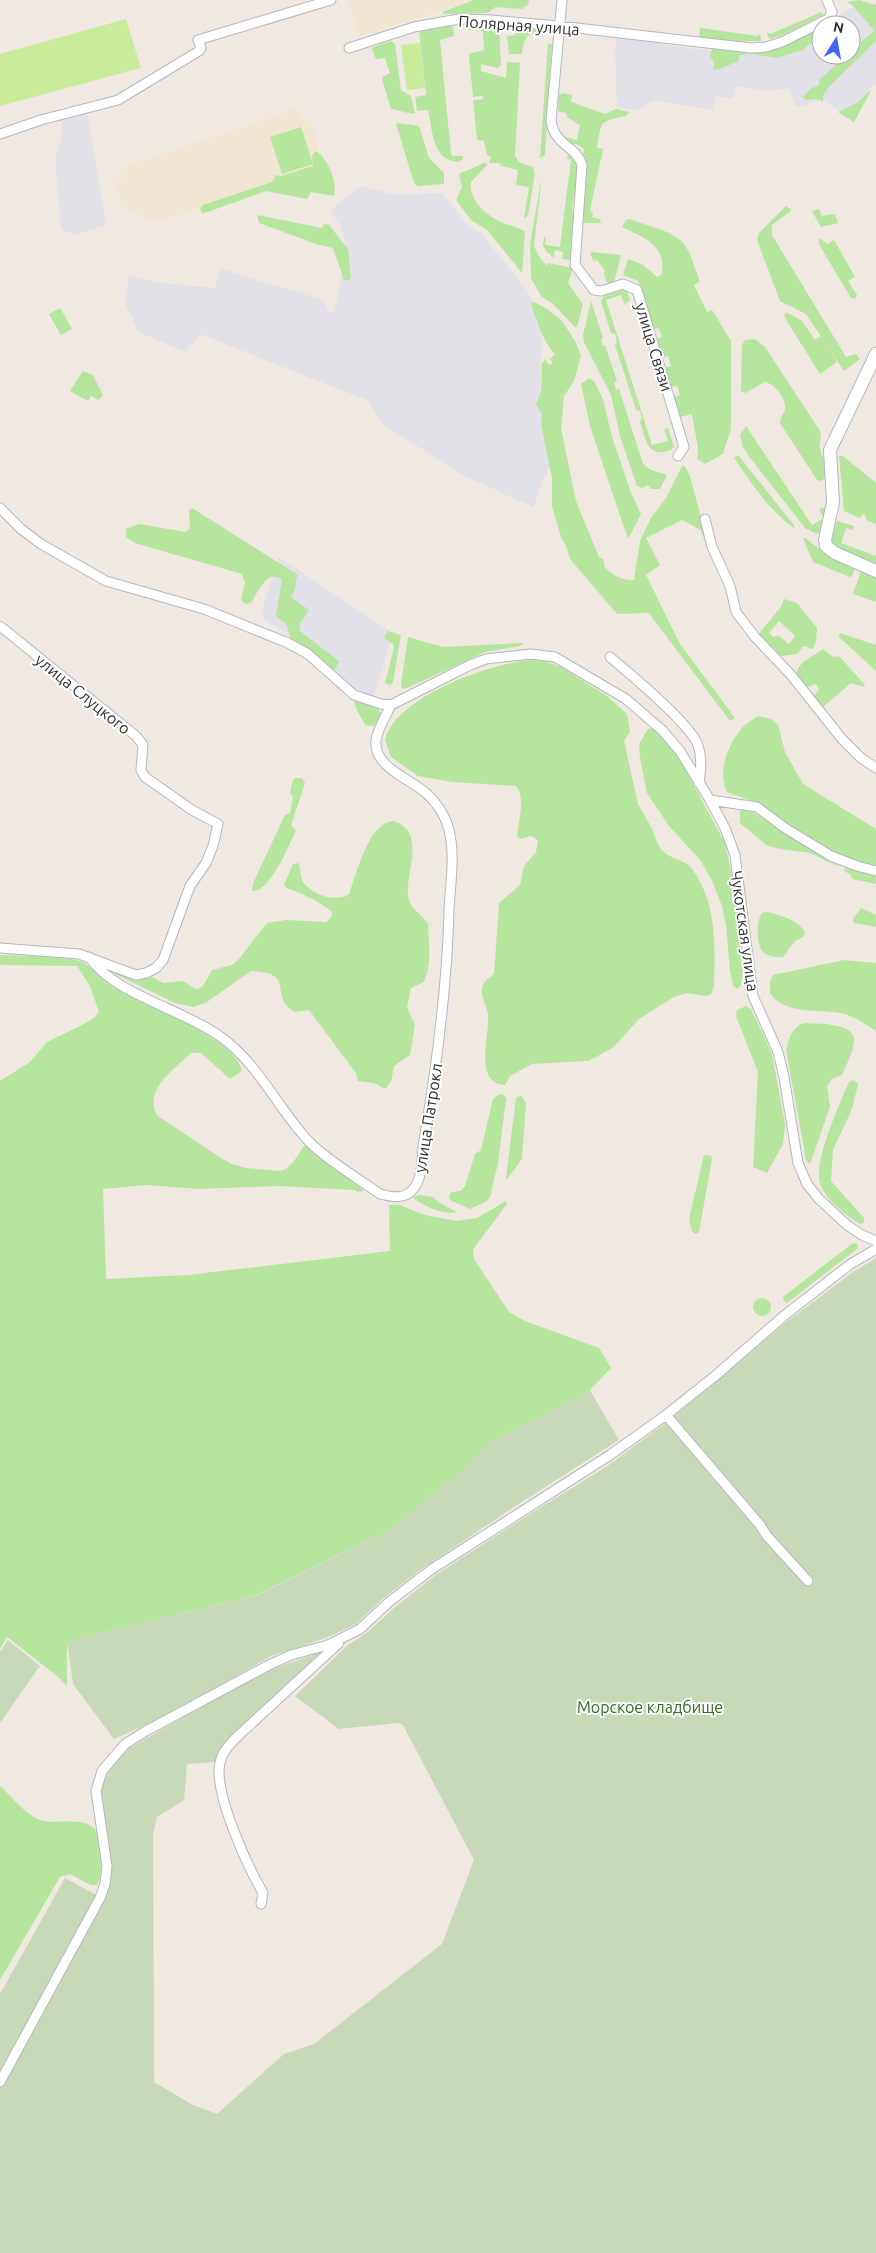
<svg xmlns="http://www.w3.org/2000/svg" width="876" height="2253" viewBox="0 0 876 2253" font-family="Ubuntu,sans-serif">
<style>
.industrial{fill:#e3e1e8}
.education{fill:#f0e6d1}
.green{fill:#b6e59e;fill-rule:evenodd}
.cemetery{fill:#c8d9b8}
.pitch{fill:#c9ec9a}
.lines{fill:none;stroke-linecap:round;stroke-linejoin:round}
.street-casing{stroke:#b4b7c1;stroke-width:11}
.secondary-casing{stroke:#b4b7c1;stroke-width:14}
.street{stroke:#fff;stroke-width:9}
.secondary{stroke:#fff;stroke-width:12}
.labels{text-anchor:middle;stroke-width:4;stroke-linejoin:round;paint-order:stroke}
.street-label{font-size:16px;fill:#2e2e2e;stroke:#fff}
.park-label{font-size:16px;fill:#2c6e1b;stroke:#fff}
</style>
<rect width="100%" height="100%" fill="#efe9e1"/>
<!-- industrial -->
<path class="industrial" d="M850,8L870,9L876,13V82L870,88L854,120L822,100L796,107L789,88L763,91L737,86L733,99L716,96L713,110L654,100L636,111L617,107L615,48L617,36L687,48L776,56L803,47L821,32V55H851V25H829Z
M87,113L106,225L75,235L61,229L55,158L61,142L62,117Z
M360,186L397,195L442,193L468,225L482,234L526,289L542,319L540,395L550,464L533,507L460,474L380,422L369,401L200,334L186,352L139,332L125,303L129,276L162,283L215,288L221,269L324,300L328,311L334,313L347,250L341,227L330,211Z
M279,557L393,633L373,698L361,694L340,679L300,641L263,619L262,610Z"/>
<!-- education -->
<path class="education" d="M348,0H474L359,37Z
M298,108L302,120H311L323,168L158,222L122,209L115,182L123,178L120,169Z"/>
<!-- green -->
<path class="green" d="M474,0H529L528,5L521,9L495,7L488,13L445,14L442,12Z
M859,0L876,5V41L828,88L823,95V102L818,99L806,100L803,97L810,89L819,85V80L847,55H851V51L873,32V29L851,4L846,2Z
M822,12L823,15L780,36L769,39L767,32L770,34Z
M469,24L499,26L501,65L498,68L481,64V71L506,78L507,62L520,63L515,156L520,163L533,167L535,173L528,216L524,218L529,187L516,185L518,170L501,166L499,163H489L491,157L487,155L484,141L477,140L473,100L483,99V96L473,97L469,55L471,53L484,50L483,31L468,30Z
M451,26L453,27L454,36L440,40L451,154L453,156H463V159L458,162C432,160 433,132 428,110L417,111L415,97L426,95L419,31Z
M517,27L550,29L551,32L550,34C530,32 524,32 522,54H509L507,36L515,35Z
M700,28L758,36L760,33L761,41H734L699,37Z
M815,29L819,36L803,50L777,58L745,53V55H739L738,62C730,63 720,71 713,70L714,61L710,58L712,49C724,49 737,52 750,52C775,53 795,41 815,29Z
M391,41L395,44L401,90L411,96L415,113L413,114L391,109L382,79V77L390,73L385,58L376,59L372,50L373,47Z
M548,43L552,45L545,155L540,158Z
M872,89L854,122L838,112L857,103Z
M563,93L572,95L571,102L605,114L616,109L629,112L626,116C598,122 602,120 597,148L603,149L590,211L593,212L592,217L600,219L601,223H583V190L587,164L583,155L584,149L577,144H571L562,136L577,140L580,125L568,118L566,113L558,111L559,95Z
M398,123L419,126L429,158L444,173V184L418,186L414,183L396,124Z
M301,127L313,164L282,174L270,137Z
M316,151C328,159 338,182 334,196L311,192L307,199L266,191L202,214L200,208L203,205L272,182L276,175L281,176L313,166L312,156Z
M568,154L577,162L578,168L572,209L575,214L571,260L562,259L563,252L555,250L554,258L546,251L543,245L544,237H546L545,245L560,247L571,160L567,159Z
M484,163L488,164L471,182C468,200 487,216 503,223C510,226 519,227 525,232L522,273L487,230L471,220L456,200L462,187L459,174Z
M542,176L534,246L538,255L547,266L548,263L573,268L568,283L583,304L577,327H575L553,304L541,296L531,278L530,244Z
M786,206L792,210L772,225V235L846,357L856,354L860,359L844,371L806,314L780,301L757,240L759,233Z
M819,209L822,216L835,214L838,223L821,227L812,211Z
M257,215L322,228L324,224L329,225L348,249L351,277L349,280H344L333,248L316,244L259,223Z
M630,219C646,226 667,229 680,240C691,249 695,270 700,282L694,285L707,312L712,310L731,341V429L723,454L705,464L697,459L698,448L692,414L680,417L674,397L680,395L677,386L671,387L665,368L671,366L668,356L662,358L656,339L662,337L659,328L653,329L638,281L623,275L628,259L643,265L657,277L662,274C666,244 644,238 622,227L626,220Z
M820,238L827,244L834,240L855,277L848,281L857,295L855,299L851,298L820,246L818,243Z
M592,252L621,255L614,282L607,283L604,274L605,271L597,260L594,262L590,254Z
M624,290L627,291L630,300L625,305L621,295L606,300L652,445L668,441L664,429L668,428L674,447C671,451 668,451 663,452C646,454 645,435 640,422L642,419L640,411L636,410L615,345L617,342L615,334L611,333L601,301L604,296Z
M591,301L603,338L601,340L603,346L605,345L617,381L614,383L616,390L619,389L643,464L651,470L667,475L660,489H651L648,485L642,488L637,486L620,436L611,395L584,342L583,335Z
M534,302L547,309L562,321L575,341L581,356L574,381L564,396L561,428L576,501L599,557L604,560V566C612,575 622,581 634,580L640,541L651,518L666,498L682,466H685L690,476L708,544H706L701,530L682,520L646,538L660,565L646,575L680,644L735,718L730,721L651,616L648,613L617,614L570,559L566,546L561,538L552,506V478L541,424L542,414L536,405L541,391L542,364L545,359L549,365L553,363L550,359L555,354C543,342 537,321 531,304Z
M60,308L72,329L61,335L49,314Z
M786,312L802,321L815,340L821,336L837,362L820,374L788,323L784,315Z
M755,339L765,347L820,431C822,437 819,441 820,448C823,461 827,462 827,477L821,481L817,480L780,423C780,417 784,414 785,409C787,399 774,383 765,382L745,393L741,392L742,345L745,340Z
M83,371L93,375L103,395L101,398L98,400L91,396L88,401L70,391Z
M589,378L594,381L603,399L612,437L631,493L641,514L628,539L590,426L581,384Z
M746,426L812,525L824,518L819,510L823,507L827,513L820,533L817,534L805,528L748,455L743,447L740,435Z
M738,455L794,525V528C769,511 751,482 734,458Z
M839,456H843L876,483V524L866,520V516L863,514L860,518L844,511Z
M192,508L298,575C294,581 298,588 291,597L309,610L300,624V631L339,661L335,669L332,670L310,650L290,639L287,625L276,616L282,580C267,568 258,592 251,603L246,604L241,600L245,582L242,574L135,543L126,537V529L139,524L186,532L190,528L189,510Z
M837,521L854,526L853,530L846,528L841,543L876,556V566L833,545L831,541Z
M803,538H805L826,554L855,568L852,576L850,577L813,562Z
M861,571L876,577V602L853,594Z
M784,599L797,603L817,628L816,641L813,649L803,646L798,654L781,656L760,638V632L781,607ZM779,621L795,636L789,644L779,636L773,637L769,633Z
M388,631L401,635L393,682L390,685L385,683L394,648L393,644L384,638Z
M840,633L876,645V671L839,637Z
M408,637L443,647L524,643L520,646L485,652L405,689L401,687V684Z
M823,649L833,657L839,656L865,685L864,687L851,683L823,707L813,697L819,689L816,684L805,688L794,675L802,663Z
M531,660L545,661L561,667L607,696L627,714L630,732L624,741L638,804C642,812 647,819 651,827C656,837 656,846 666,854C675,860 686,860 692,869C717,903 715,945 714,985L712,993L707,996L686,993L674,997L639,1019L614,1047L596,1057L588,1061L532,1064L510,1076L505,1085C473,1084 490,1034 488,1015C487,1006 481,998 482,989C483,981 489,978 494,974L499,903L520,885L524,866L536,852L538,840L531,836L522,839L517,837C518,824 526,797 516,786L452,782L418,776L391,757L385,740C395,697 491,663 531,660Z
M354,700L378,709L382,715L380,720L373,726L365,725L356,708Z
M758,716L771,719L778,725L785,752L803,784L876,829V867L859,863L833,851L789,826L760,804L727,792C717,771 728,745 742,728C746,723 753,720 758,716Z
M652,728L662,736L677,754L725,843L733,881L743,972L741,985L737,989L733,985L730,971L726,925L722,906L713,883L701,861L669,826L647,793L640,758L639,744L648,729Z
M296,778H302L305,783L291,825L296,830L294,835C287,849 269,893 252,891L253,883L285,815L290,813L293,797L290,793L293,780Z
M746,809L751,811L839,867L810,853L780,849L766,845L740,823V811Z
M393,821C431,833 400,878 410,903C414,911 424,916 428,924C429,944 432,963 424,982L411,988L407,1008L415,1025L410,1055L394,1066L391,1082L385,1089L374,1083L358,1081L356,1073L309,1010L295,1012C266,994 299,973 251,971L207,1002L194,1007L175,1003L111,972L112,970L152,977L164,983L183,981L197,990L203,986L212,970L232,965L238,960L267,923L286,920L326,922L331,918L332,912C319,901 302,893 286,888L284,885L293,864L298,863C301,869 300,877 303,882C312,895 336,903 349,894C357,873 368,823 393,821Z
M845,868L876,876V884L852,879L851,875L844,871Z
M861,908L876,915V927L854,923L853,919Z
M767,912C779,915 800,920 805,933L803,937L795,941L783,957C777,958 764,956 761,949C757,941 756,921 762,913Z
M0,955C25,956 56,955 80,961C87,962 104,981 113,987C141,1003 236,1038 242,1071L230,1079L201,1053H191C175,1069 141,1091 158,1116L221,1158L232,1164L246,1168L280,1171L286,1169L294,1161L304,1146H307L363,1190V1191L358,1192L355,1190L278,1186L199,1189L146,1185L103,1189L106,1279L188,1275L390,1251L389,1205H400L425,1215L456,1221L477,1218L506,1201L507,1204L474,1248L473,1253L474,1259L509,1312L525,1321L599,1348L611,1368L590,1390L486,1445L463,1470L390,1529L257,1595L67,1641V1686L57,1676L7,1637L0,1649V1081L30,1062L47,1042L84,1024L94,1018L99,1012L90,986L77,966L0,965Z
M844,960L876,963V1031C865,1024 853,1015 840,1013C818,1009 784,1015 770,993V982L773,975Z
M746,1006L751,1009L772,1054L785,1124L783,1144L767,1173L753,1167L758,1072L736,1016L737,1010Z
M804,1023C816,1024 854,1022 854,1040C854,1051 846,1065 842,1075L832,1079L827,1086L830,1107L810,1164L806,1160L786,1050C789,1037 792,1028 804,1023Z
M853,1080L858,1084L852,1109L833,1150L831,1181L864,1218V1223L860,1224C845,1214 826,1201 820,1183C813,1162 840,1103 849,1082Z
M500,1094L504,1095L506,1099L498,1163L490,1197L487,1201L470,1209L450,1200L449,1197L451,1192L461,1191L465,1186L475,1154L481,1150L493,1099Z
M521,1095L526,1103L522,1159L507,1179L506,1178L516,1098Z
M704,1155L711,1156L712,1159L699,1232L695,1234L692,1231L689,1219Z
M419,1195L433,1197L438,1202L457,1212C442,1215 427,1207 414,1199L413,1197Z
M853,1243L858,1244L857,1249L787,1303L784,1301L783,1297Z
M753 1307a9 9 0 1 1 18 0a9 9 0 1 1-18 0Z
M0,1786C11,1796 24,1813 38,1819C54,1826 80,1816 94,1828C102,1835 105,1879 96,1885H91L70,1874L60,1877L0,1980Z"/>
<!-- cemetery -->
<path class="cemetery" d="M876,1258V2253H0V1994L65,1878L105,1900L108,1885L101,1792C105,1773 115,1762 128,1749L257,1675L323,1651L226,1745L215,1762L187,1764L184,1800L157,1817L153,1834L154,2082L191,2104L217,2114L284,2054L314,2044L442,1944L474,1860L403,1725L398,1723L339,1729L295,1696L348,1645L368,1632L395,1607L437,1574L525,1517L606,1467L667,1422L789,1320L853,1272Z
M590,1390L619,1440L517,1505L423,1568L381,1600L356,1624L326,1638L271,1656L179,1710L114,1739L73,1684L67,1641L258,1595L390,1529L463,1470L486,1445Z
M8,1640L40,1666L0,1723V1652Z"/>
<!-- pitch -->
<path class="pitch" d="M126,19L141,68L0,106V54Z
M420,43L425,88L407,90L401,45Z"/>
<g class="lines">
<!-- street casing -->
<g class="street-casing">
<path id="street" d="M562,0L551,120C554,146 577,146 582,165L575,265L594,290L601,291L623,284L637,290L684,447L678,456
M349,48L414,27L459,19L491,20L559,26L751,48L766,47L782,42L828,19L832,12L827,0
M0,134L41,120L118,100L199,51L201,48L198,40L331,0
M0,508L21,529L41,544L106,581L204,609L288,643L308,654L354,695L381,704L391,705
M705,519L712,547L730,586L736,612L755,637L791,675L842,739L861,758L876,768
M0,626L136,736L143,745L141,770L145,777L192,810L218,824L213,846L206,863L190,886L163,960L156,968L146,973L136,975L79,954L0,948
M610,657C630,674 689,722 698,745C702,758 701,769 699,783
M876,871L857,866L831,856L785,828L757,807L710,800L725,828L735,855L753,996L778,1052L784,1077L798,1163L807,1184L819,1199L847,1225L862,1235L876,1241
M89,957C115,995 183,1009 221,1037C256,1062 276,1104 304,1136C319,1155 359,1179 380,1194C392,1197 406,1200 414,1188C424,1175 421,1156 424,1140C437,1064 447,988 449,911C450,886 455,859 450,835C447,818 438,804 426,793C409,778 373,767 376,740C378,728 386,716 391,705L470,665L486,659L531,654L555,657L626,699L663,731L680,751L710,800
M666,1415L760,1525L767,1536L808,1581
M261,1904L263,1893C248,1867 213,1792 220,1763C222,1751 231,1743 239,1735L339,1643
M0,2082L100,1898L105,1884L107,1866L96,1791L102,1771L125,1744L146,1731L269,1665L291,1655L328,1645L360,1629L389,1602L432,1569L610,1455L666,1415L715,1376L785,1315L849,1265L876,1249"/>
</g>
<!-- secondary casing -->
<g class="secondary-casing">
<path id="secondary" d="M876,354L830,450L833,502L825,540L826,546L835,553L876,571"/>
</g>
<!-- street -->
<use href="#street" class="street"/>
<!-- secondary -->
<use href="#secondary" class="secondary"/>
</g>
<g class="labels">
<!-- street labels -->
<g class="street-label">
<text transform="translate(519 25) rotate(4)" y="6">Полярная улица</text>
<text transform="translate(654 347) rotate(73)" y="6">улица Связи</text>
<text transform="translate(83 694) rotate(39)" y="6">улица Слуцкого</text>
<text transform="translate(745 931) rotate(82)" y="6">Чукотская улица</text>
<text transform="translate(428 1118) rotate(-81)" y="6">улица Патрокл</text>
</g>
<!-- park labels -->
<g class="park-label">
<text x="650" y="1713">Морское кладбище</text>
</g>
</g>
<!-- north arrow -->
<g transform="translate(836 40) rotate(11)"><circle r="24" fill="#ffffff" stroke="#ababab"/>
<path d="M0-4L9 19L0 12L-9 19Z" fill="#4264fb"/>
<text y="-8" font-size="14" font-weight="bold" text-anchor="middle" fill="#2e2e2e">N</text>
</g>
</svg>
